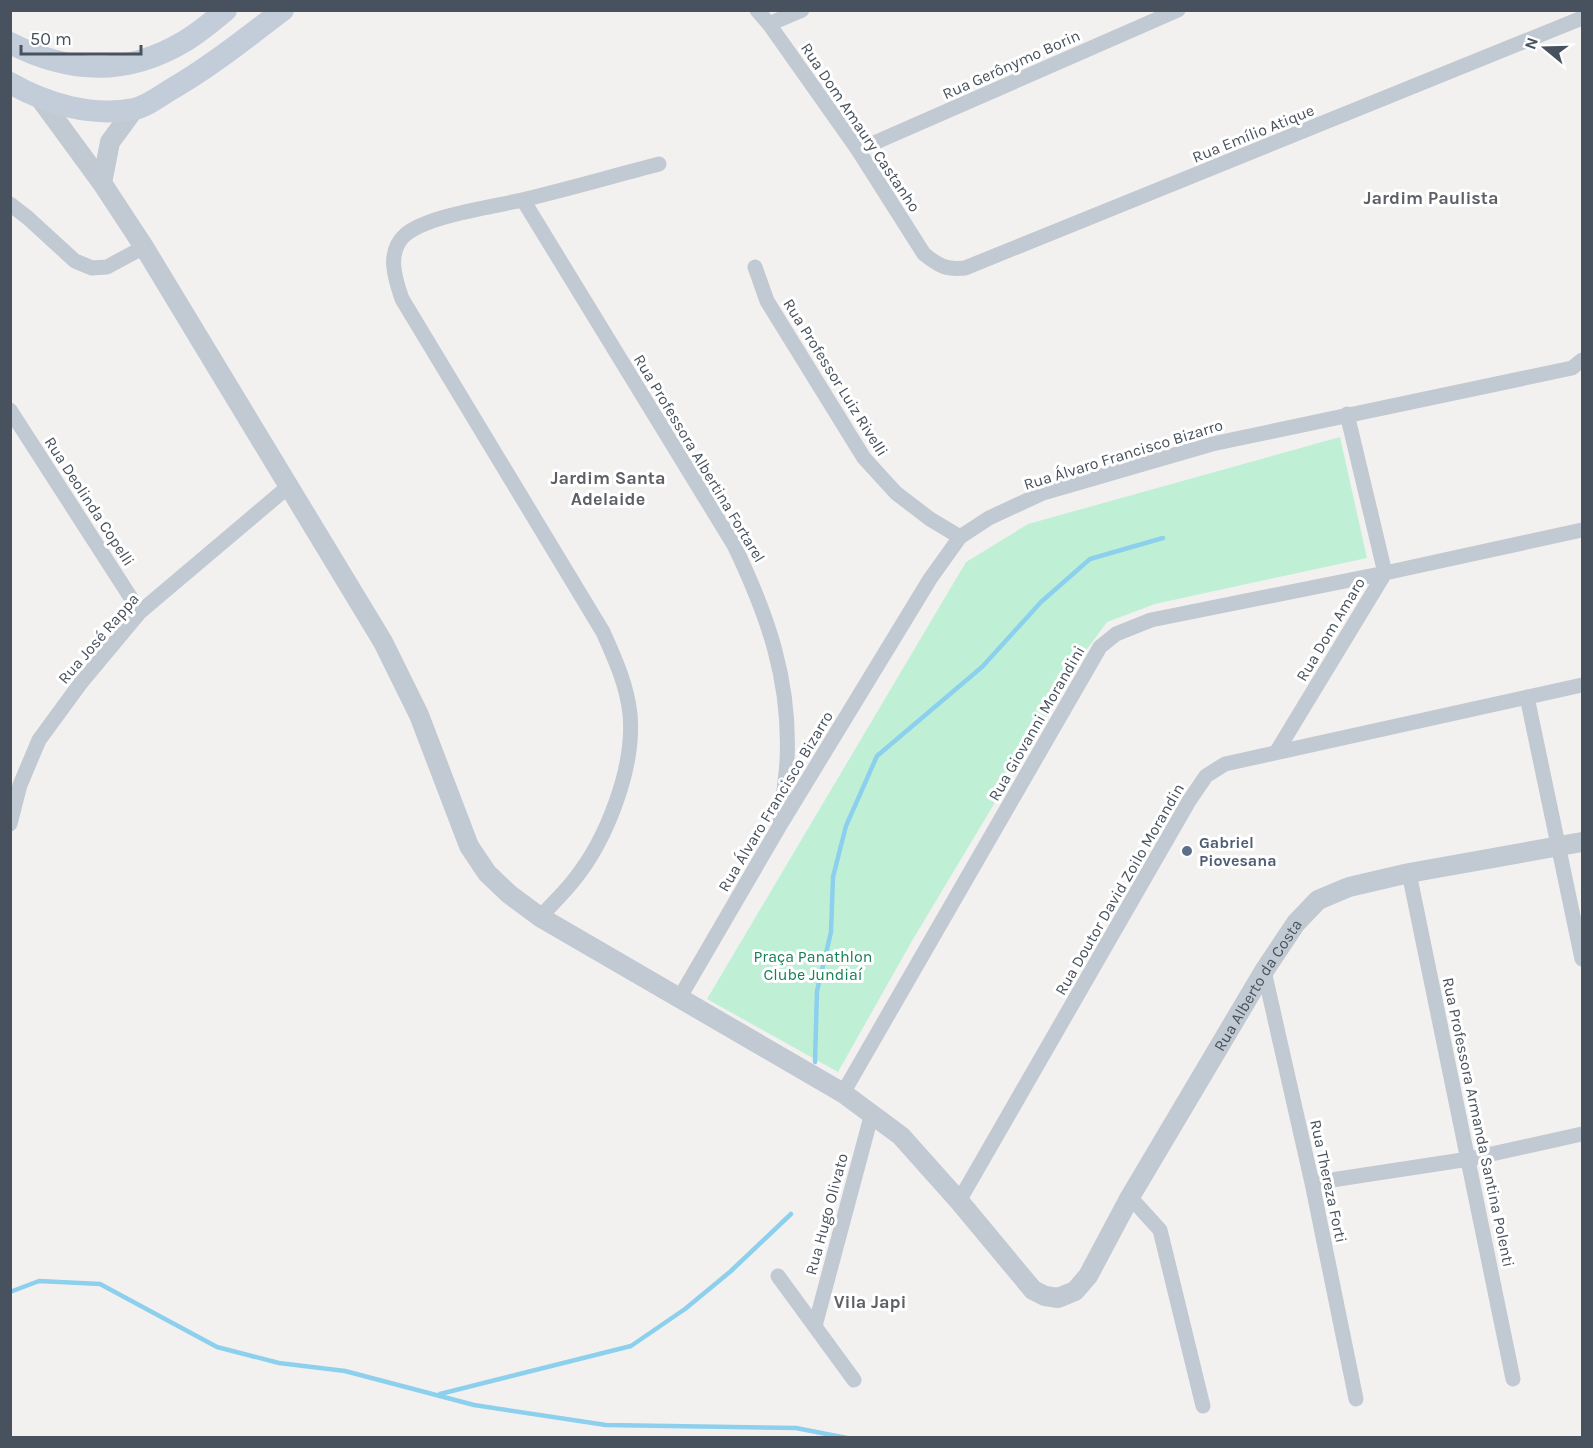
<svg xmlns="http://www.w3.org/2000/svg" width="1593" height="1448" viewBox="0 0 1593 1448" font-family="Karla,sans-serif">
<style>
.green{fill:#bff0d6}
.lines{fill:none;stroke-linecap:round;stroke-linejoin:round}
.stream{stroke:#8cd0ed;stroke-width:4.5}
.minor{stroke:#c1c9d2;stroke-width:15}
.tertiary{stroke:#c1c9d2;stroke-width:20}
.secondary{stroke:#c3ccd9;stroke-width:22}
.service-dot{fill:#5c6f8a;stroke:#fff;stroke-width:2}
.labels{text-anchor:middle;stroke-width:6;stroke-linejoin:round;paint-order:stroke}
.street-label{font-size:16px;fill:#48525e;stroke:#fff}
.service-label{font-size:16px;font-weight:bold;fill:#4e5e75;stroke:#fff;text-anchor:start}
.park-label{font-size:16px;fill:#178156;stroke:#fff}
.neighbourhood-label{font-size:18px;font-weight:bold;fill:#5d6065;stroke:#fff}
</style>
<rect width="100%" height="100%" fill="#f3f1f0"/>
<!-- green -->
<path class="green" d="M1340,437L1367,558L1155,604L1107,622L1085,652L912,941L838,1072L707,999L966,562L1028,524Z"/>
<g class="lines">
<!-- stream -->
<path class="stream" d="M815,1062L817,991L831,932L833,877L846,826L877,756L982,667L1041,602L1090,559L1163,538
M10,1292L39,1281L100,1284L217,1347L279,1363L345,1371L474,1405L606,1425L796,1428L847,1438
M440,1394L631,1346L685,1309L731,1271L791,1214"/>
<!-- minor -->
<path class="minor" d="M757,10L769,24L858,150L924,254C939,266 946,270 965,268L1582,18
M769,24L802,10
M858,150L1178,10
M523,200L734,545C768,616 791,681 787,761C786,781 782,801 780,821
M10,204L28,218L75,261L92,268L107,267L144,247
M755,267L767,301L864,458L896,493L930,519L960,537
M10,410L140,612
M1527,697L1582,959
M1277,751L1385,573L1347,414
M10,824L20,785L39,740L80,684L140,612L289,486
M1409,873L1513,1379
M540,917C551,905 564,893 574,880C607,839 635,767 630,714C627,685 615,659 603,632L402,299C395,279 386,252 405,235C426,216 492,207 522,200C568,189 613,176 659,164
M1264,971L1312,1183L1356,1399
M680,997L779,827L930,579L960,537L989,518L1043,493L1212,444L1572,368L1582,360
M843,1093L1100,647L1116,634L1151,620L1385,573L1582,530
M1312,1183L1469,1159L1582,1134
M1130,1197L1160,1230L1203,1406
M959,1201L1189,801L1206,776L1225,764L1582,685
M778,1276L854,1380
M815,1326L872,1113"/>
<!-- tertiary -->
<g class="tertiary">
<path id="s1" d="M39,97L102,183L144,247L383,642L419,715L469,846L487,873L509,894L540,917L843,1093L901,1136L959,1201L1033,1290L1045,1296L1058,1298L1075,1291L1088,1276L1130,1197L1264,971L1296,923L1318,900L1349,887L1409,873L1582,842"/>
<path d="M102,183L110,142L135,108"/>
</g>
<!-- secondary -->
<path class="secondary" d="M10,43C70,74 127,76 185,41C200,32 213,21 226,10
M10,83C47,104 91,117 134,109C147,106 159,97 170,90C210,67 246,38 283,10"/>
</g>
<!-- markers -->
<circle class="service-dot" cx="1187" cy="851" r="6"/>
<g class="labels">
<!-- street labels -->
<g class="street-label">
<text transform="translate(1011 64) rotate(-24)" y="6">Rua Gerônymo Borin</text>
<text transform="translate(861 127) rotate(56)" y="6">Rua Dom Amaury Castanho</text>
<text transform="translate(1253 133) rotate(-22)" y="6">Rua Emílio Atique</text>
<text transform="translate(836 377) rotate(58)" y="6">Rua Professor Luiz Rivelli</text>
<text transform="translate(1123 454) rotate(-17)" y="6">Rua Álvaro Francisco Bizarro</text>
<text transform="translate(700 458) rotate(59)" y="6">Rua Professora Albertina Fortarel</text>
<text transform="translate(90 501) rotate(57)" y="6">Rua Deolinda Copelli</text>
<text transform="translate(1330 629) rotate(-59)" y="6">Rua Dom Amaro</text>
<text transform="translate(98 638) rotate(-49)" y="6">Rua José Rappa</text>
<text transform="translate(1036 723) rotate(-60)" y="6">Rua Giovanni Morandini</text>
<text transform="translate(775 801) rotate(-59)" y="6">Rua Álvaro Francisco Bizarro</text>
<text transform="translate(1119 889) rotate(-60)" y="6">Rua Doutor David Zoilo Morandin</text>
<text dy="6" stroke="none"><textPath href="#s1" startOffset="1995">Rua Alberto da Costa</textPath></text>
<text transform="translate(1479 1122) rotate(78)" y="6">Rua Professora Armanda Santina Polenti</text>
<text transform="translate(1329 1181) rotate(78)" y="6">Rua Thereza Forti</text>
<text transform="translate(826 1214) rotate(-75)" y="6">Rua Hugo Olivato</text>
</g>
<!-- service labels -->
<g class="service-label">
<text x="1199" y="848">Gabriel<tspan x="1199" dy="18">Piovesana</tspan></text>
</g>
<!-- park labels -->
<g class="park-label">
<text x="813" y="962">Praça Panathlon<tspan x="813" dy="18">Clube Jundiaí</tspan></text>
</g>
<!-- neighbourhood labels -->
<g class="neighbourhood-label">
<text x="1431" y="204">Jardim Paulista</text>
<text x="608" y="484">Jardim Santa<tspan x="608" dy="21">Adelaide</tspan></text>
<text x="870" y="1308">Vila Japi</text>
</g>
</g>
<!-- border -->
<rect width="1593" height="1448" fill="none" stroke="#48525e" stroke-width="24"/>
<!-- north arrow -->
<g transform="translate(1545 48) rotate(289)" stroke="#ffffff" stroke-width="4.5" paint-order="stroke">
<path d="M0-4.5L10 22L0 15L-10 22Z" fill="#48525e"/>
<text y="-9" font-size="16" font-weight="bold" text-anchor="middle" fill="#48525e">N</text>
</g>
<!-- scale -->
<path d="M21 45v9h120v-9" fill="none" stroke="#48525e" stroke-width="3"/>
<text x="30" y="45" font-size="18" fill="#48525e" stroke="#ffffff" stroke-width="4.5" paint-order="stroke">50 m</text>
</svg>
